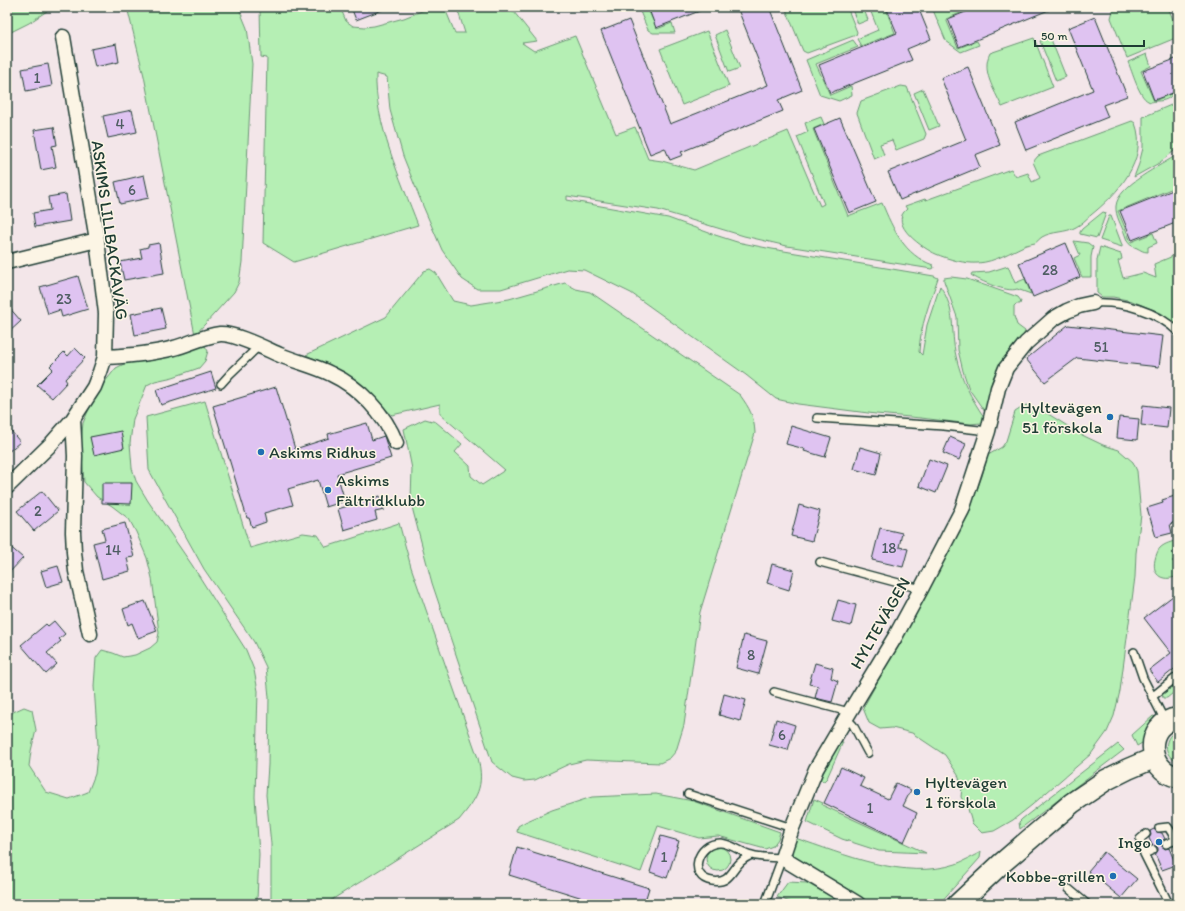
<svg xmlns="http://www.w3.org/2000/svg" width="1185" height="911" viewBox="0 0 1185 911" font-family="Itim,sans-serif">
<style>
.green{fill:#b5efb4;stroke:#6a9674}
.building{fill:#dfc3f1;stroke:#1f3d34}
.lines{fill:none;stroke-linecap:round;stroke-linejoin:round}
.lane-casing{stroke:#1f3d34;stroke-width:10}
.street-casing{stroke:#1f3d34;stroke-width:17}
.secondary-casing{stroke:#1f3d34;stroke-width:23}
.lane{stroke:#fcf5e5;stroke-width:7}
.street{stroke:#fcf5e5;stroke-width:14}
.secondary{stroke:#fcf5e5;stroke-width:20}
.poi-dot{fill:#1f6fb2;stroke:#fcf5e5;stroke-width:1.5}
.labels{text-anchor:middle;stroke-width:3;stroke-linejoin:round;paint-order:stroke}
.number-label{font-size:15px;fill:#4f5e63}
.street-label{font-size:17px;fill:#1f3d34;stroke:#fcf5e5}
.poi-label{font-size:17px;fill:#1f3d34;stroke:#fcf5e5;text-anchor:end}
</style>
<rect width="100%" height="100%" fill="#f3e6e9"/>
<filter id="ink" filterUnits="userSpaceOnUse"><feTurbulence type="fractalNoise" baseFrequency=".025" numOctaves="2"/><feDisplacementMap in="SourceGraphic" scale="8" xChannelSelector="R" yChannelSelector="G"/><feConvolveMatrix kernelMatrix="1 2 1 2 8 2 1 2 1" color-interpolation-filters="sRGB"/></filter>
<g filter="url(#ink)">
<!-- green -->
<path class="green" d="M7,7H53L29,23L7,34Z
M127,7H236L240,11L247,28L252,64L242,262L239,282L234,292L195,335L144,76Z
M260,7H340L346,21L353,26L365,27L374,26L404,18L429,8L441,7L446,11L455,33H465L458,11L469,7H510L537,41L522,43L534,51L575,36L616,134L635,127L648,159L662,161L694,170L788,131L820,206L824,204L797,137L808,132L805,123L821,117L824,124L813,129L848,216L882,203C893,229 904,255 933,265L934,268L932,269L787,246L744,236L658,210L567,196V200L668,218L712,234L737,242L772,249L934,276L938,278C930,302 920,326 919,352L922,355L927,325L940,286C957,311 950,330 956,356C961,379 971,398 984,417V421L981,423L970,424L921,418L876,414L798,404L776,399L746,375L631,293L584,270L567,269L501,289H477L462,279L442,250L423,206L403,156L390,110L387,77L376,74C374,122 401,180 418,225L294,262L263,243L267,58L261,57Z
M638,7H647L657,29L672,23L675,33H653L648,30Z
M785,7H847L857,32L856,35L807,53L803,51Z
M851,7H863L868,20L858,24Z
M869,7H885L895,33L861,46L857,39L878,30Z
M939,7H975L946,19L958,48L977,41L979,45L961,52L946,41L933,10Z
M1114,7H1168L1178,32V37L1127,58L1111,18Z
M725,30L740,68L729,72L715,35Z
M707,31L729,86L682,105L660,49Z
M1050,37L1066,77L1056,81L1040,41Z
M1034,38L1053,87L1002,107C994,89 981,71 990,53Z
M853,40L858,47L816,64L830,95L851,86L852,95L839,101L820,95L806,60Z
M1147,54L1151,66L1141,71L1154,101L1173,93C1170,99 1164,101 1157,101C1154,101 1151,103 1148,101C1139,97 1132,71 1128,62Z
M901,86L907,87L926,134L924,139L896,150L892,140L880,144L884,155L874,159L857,113L861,101Z
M923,89L939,126L929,130L914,93Z
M1178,102V148L1159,163L1134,177L1139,164L1143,148V117Z
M1132,121L1135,123C1149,160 1117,194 1091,215C1086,219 1082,224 1076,227C1066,233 1052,231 1042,237C1039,239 1037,242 1035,243C1032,244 1029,244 1026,245C1010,252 995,262 978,263C965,264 948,259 936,254C924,249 887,224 907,209L905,206L925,199L926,200L1011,169L1016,177L1028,173L1032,182L1040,178L1033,162L1038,156Z
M1178,154V186L1118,211L1131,242L1153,233L1157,243L1148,247V252C1143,252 1141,250 1137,248C1129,245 1128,244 1125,235C1122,226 1115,216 1116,206C1118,185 1161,166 1178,154Z
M1103,212L1106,213L1097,238L1080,234V232L1082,229Z
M1109,216H1111L1122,245V247L1100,240Z
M1074,241L1088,243L1093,247L1091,257V277H1082L1074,258L1080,255Z
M1100,247L1121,254L1122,259L1118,261L1123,278L1143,273L1156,278L1154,264L1178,254V326L1161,313L1132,301L1113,297H1102L1097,293V260Z
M1008,266L1015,283L1025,279L1031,294L1017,289C1007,293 980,281 971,275L972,273L989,272Z
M430,269L436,273L453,301L471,305L509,299L565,283L576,289L590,292L740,395C750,409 754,416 755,433L700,612L684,725L676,751L670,758L660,763L586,760L569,764L535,780L524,781L512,778L492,762L432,583L413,511L411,499L412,469L404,429L425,419L436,422L462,444L455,452L470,466L471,476L482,485L505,470L440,414V404L392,415L359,384L335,368L306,355L386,317L424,271Z
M951,277L967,279L1018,297L1021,301L1020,304H1016L1014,306V316L1017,325L1025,331L1024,334C1012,348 1000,360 993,378C989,389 990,402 985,412L969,389L963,371L958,350L957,317L944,281V278Z
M197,346H205L208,351L205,361L199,368L173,377L155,381L147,385L133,419L130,443L132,468L136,481L148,501L192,565L246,650L254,670L258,691L255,797L259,854L257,900L255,904H7V719L13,712L24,707L32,710L36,730L31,751L29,766L46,792L69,799L88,792L95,774L98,745L94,686L96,658L102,650L113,653L123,657L135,655L150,648L157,642L159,633L152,578L147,558L136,532L129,519L112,506L97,497L84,482L81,443L83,423L89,409L104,383L116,368L124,364L139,361Z
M205,401L250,548L303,533L318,535L326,547L399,523L411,567L478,758C485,787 477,798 459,820L325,904H271V844L266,795L268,765L269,697L266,667L254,642L204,569L149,470L146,417Z
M1026,405L1045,412L1082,435L1103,445L1119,450L1133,462L1137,471L1141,515L1136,553L1135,577L1120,691L1114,716L1107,732L1091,754L1032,805L1013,820L994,831L982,833L972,823L968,809L961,797L962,787L958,775L945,755L912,733L892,728L880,729L869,723L863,708L933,581L967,517L982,476L988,455L1002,447L1006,441L1015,412Z
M1178,540V547L1173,552L1175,559L1172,561L1173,562L1178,558V576C1161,583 1150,574 1156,556C1157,553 1158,550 1160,548C1165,543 1172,542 1178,540Z
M1178,683V689L1167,698H1163L1162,693L1167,691Z
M1153,716L1156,717V720L1147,740L1137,746L1132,735Z
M1178,730V762C1162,756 1163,736 1178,730Z
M840,741L843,742L827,778L824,781L820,780L837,744Z
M1118,744L1124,750L1020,829L1019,822L1022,819Z
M656,794L693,801L780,832L778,839L773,846L765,849L718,836L699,838L658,826L641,872L517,832L518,826L525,822L552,810L592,797Z
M814,799L823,803L822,805L926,853L879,851L842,839L807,822Z
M795,838C844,854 904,881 956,864C964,861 973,856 981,852L980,858L939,904H871L837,882L795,861C791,852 792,847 795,838Z
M706 859a12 12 0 1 1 24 0a12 12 0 1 1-24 0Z
M788,882L807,883L844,904H795L777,897Z"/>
<!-- building -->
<path class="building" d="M351,7H387V8L356,20Z
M648,7H707V8L656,28Z
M737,7H769L802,90L778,100L783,111L681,152L683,155L670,160L665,148L650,154L601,31L629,20L670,124L768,85Z
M886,7H918L931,39L907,49L912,60L830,93L819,65L897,33Z
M978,7H1056L959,47L948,19Z
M1095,17L1127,96L1103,105L1108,117L1026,150L1015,122L1093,90L1068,28Z
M116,44L119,62L95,67L91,49Z
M1178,58V91L1154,100L1143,71Z
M48,64L52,86L26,91L22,69Z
M968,67L1000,145L975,155L980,167L900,200L888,172L966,140L941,78Z
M132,110L137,132L108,138L103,116Z
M840,118L876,202L849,213L814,129Z
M54,127L57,145L52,146L56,167L41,170L34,130Z
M144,175L149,198L120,204L115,182Z
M1178,188V222L1132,240L1120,211Z
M66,194L70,221L35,227L33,213L50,210L48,197Z
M159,243L164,273L124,280L120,262L142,258L140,249L148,247V245Z
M1066,243L1080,277L1033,297L1019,263Z
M78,276L88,309L62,317L60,310L48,314L40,287Z
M7,305L21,321L7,334Z
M161,308L166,329L135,335L131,314Z
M1068,325L1163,336L1159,367L1077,358L1045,382L1026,359Z
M75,348L85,358L65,379L67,382L52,398L37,385L53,369L50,366L64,352L68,356Z
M211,372L216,388L161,405L156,390Z
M276,387L295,449L329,438L328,434L367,423L372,440L384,436L391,458L337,474L345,501L326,507L318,480L288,489L293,505L264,513L266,522L252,527L249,518H247L213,406Z
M1143,405L1169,408L1167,428L1141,425Z
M1119,417L1139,419L1137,440L1117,438Z
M7,426L20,442L7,453Z
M791,426L831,438L825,457L804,451L805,449L786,444Z
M121,431L124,448L94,455L90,437Z
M950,437L966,444L959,460L943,453Z
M860,447L881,453L876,475L854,469Z
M929,459L947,466L936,493L919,486Z
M102,483H132L131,504L102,503Z
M42,491L58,511L34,531L17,511Z
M1178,495V521L1170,524L1172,533L1156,537L1147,508L1163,503L1162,500Z
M380,496L384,510L375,512L377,520L344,530L338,509Z
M799,505L820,511L812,541L791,536Z
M125,523L134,557L127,558L130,571L102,579L93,543L105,540L102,529Z
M880,528L902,533L899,547L908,549L903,567L872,560Z
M7,544L23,558L7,575Z
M772,564L794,570L789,590L767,583Z
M58,566L63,582L46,587L41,571Z
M1178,592V666L1158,682L1149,670L1171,653L1144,618Z
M838,600L856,605L851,626L832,621Z
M145,601L157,631L138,638L132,623L128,625L123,609Z
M54,621L65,634L59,639L61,641L47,653L57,664L46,674L21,645L46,624L48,626Z
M744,635L767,641L758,674L736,668Z
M815,663L833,668L831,678L838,681L832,702L815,698L818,686L809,684Z
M724,694L746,700L740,721L719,715Z
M776,719L795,725L788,750L769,745Z
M841,767L864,778L860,786L888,799L896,783L911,790L903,806L917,813L904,842L824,803Z
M1154,829L1157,832L1162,833L1165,839L1162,841V846L1165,849L1169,848L1176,865L1162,870L1155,854L1158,851V848L1156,846L1152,845L1149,838L1151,835L1150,831Z
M661,836L679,841L667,878L650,872Z
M517,847L649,888L644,904H602L509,875Z
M1104,852L1137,879L1121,898L1088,871Z"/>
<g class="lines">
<!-- lane casing -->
<g class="lane-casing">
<path id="lane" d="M1093,303C1122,301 1157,311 1178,332
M221,384L230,374L259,346
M817,418L944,426L988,431
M820,562L921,589
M1134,652L1143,678L1165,721
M774,692L849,712
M1152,697L1178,676
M846,718L853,725L868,753
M688,794L792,828
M1159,828L1168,827L1178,843
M1146,834L1140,839L1144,854L1169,904
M1166,844L1176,840
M1144,854L1153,850
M751,855C748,857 745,858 743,860C731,869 731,884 712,881C687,877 697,843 720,843C731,843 741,853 752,855C761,858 772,857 782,858L765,904
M1069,889L1087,904"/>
</g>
<!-- street casing -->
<g class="street-casing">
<path id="street" d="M63,37L97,240L106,313L105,357L100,372L94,387L73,419L75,456L73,532L74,552L76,571L90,634
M7,262L97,240
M105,357C128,356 151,354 174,348C189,344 204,336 220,334C235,333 266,349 280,355C297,362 315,366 331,374C359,387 385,414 396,443
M7,487L51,444L73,419
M858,904L782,858L792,828L816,769L846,718L895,637L921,589L962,510L988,431L998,388L1006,368L1026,343L1053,319L1067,311L1079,306L1093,303"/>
</g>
<!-- secondary casing -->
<g class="secondary-casing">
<path id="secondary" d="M1178,718C1144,723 1145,770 1178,777
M958,904L1002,863L1072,803L1106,780L1128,769L1154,758"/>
</g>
<!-- lane -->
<use href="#lane" class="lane"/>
<!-- street -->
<use href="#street" class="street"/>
<!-- secondary -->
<use href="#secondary" class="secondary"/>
</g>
</g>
<!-- markers -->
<g class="poi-dot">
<circle cx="1110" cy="417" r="4"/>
<circle cx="261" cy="452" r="4"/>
<circle cx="328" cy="490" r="4"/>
<circle cx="917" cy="792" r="4"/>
<circle cx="1159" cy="842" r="4"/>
<circle cx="1113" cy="876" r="4"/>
</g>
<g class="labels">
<!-- number labels -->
<g class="number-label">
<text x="37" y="83">1</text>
<text x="120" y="129">4</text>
<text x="132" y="195">6</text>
<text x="1050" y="275">28</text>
<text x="64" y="304">23</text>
<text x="1101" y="352">51</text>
<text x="38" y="516">2</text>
<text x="889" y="553">18</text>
<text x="113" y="555">14</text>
<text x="751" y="660">8</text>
<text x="782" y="740">6</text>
<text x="870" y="813">1</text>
<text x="664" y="862">1</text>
</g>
<!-- street labels -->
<g class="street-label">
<text transform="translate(110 230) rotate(82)" y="6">ASKIMS LILLBACKAVÄG</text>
<text transform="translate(880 623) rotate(-60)" y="6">HYLTEVÄGEN</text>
</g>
<!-- poi labels -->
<g class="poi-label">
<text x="1102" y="413">Hyltevägen<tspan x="1102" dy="20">51 förskola</tspan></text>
<text x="269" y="458" text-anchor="start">Askims Ridhus</text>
<text x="336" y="486" text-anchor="start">Askims<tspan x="336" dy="20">Fältridklubb</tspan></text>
<text x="925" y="788" text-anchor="start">Hyltevägen<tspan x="925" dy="20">1 förskola</tspan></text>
<text x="1151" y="848">Ingo</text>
<text x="1105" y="882">Kobbe-grillen</text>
</g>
</g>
<!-- margin -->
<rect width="1185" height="911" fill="none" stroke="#fcf5e5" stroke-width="24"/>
<rect x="12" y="12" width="1161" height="887" fill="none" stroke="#1f3d34" stroke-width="1.5" filter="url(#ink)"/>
<!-- scale -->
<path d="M1035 40v6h109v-6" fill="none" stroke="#1f3d34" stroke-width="2"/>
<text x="1041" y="40" font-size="12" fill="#1f3d34" stroke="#fcf5e5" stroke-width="3" paint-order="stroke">50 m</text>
</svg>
